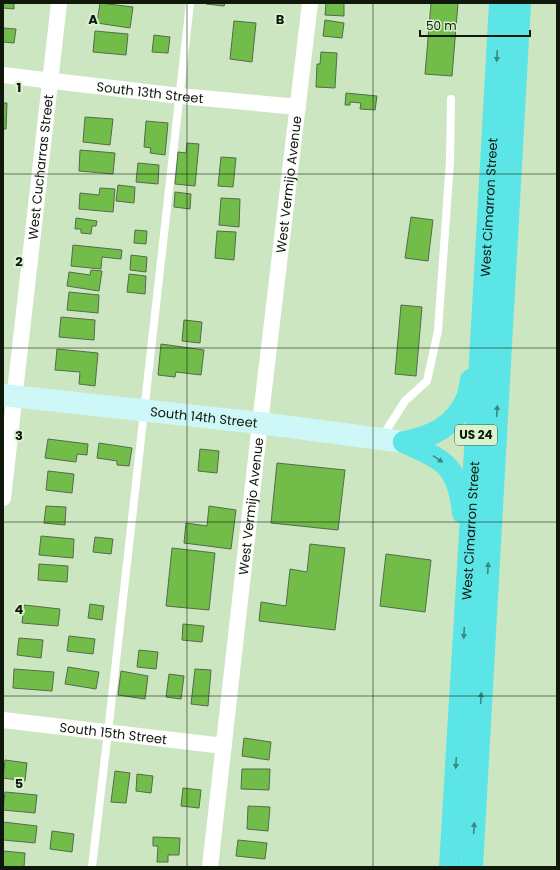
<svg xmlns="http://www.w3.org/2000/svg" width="560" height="870" viewBox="0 0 560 870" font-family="Poppins,sans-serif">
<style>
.building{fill:#72bd49;stroke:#556b4b}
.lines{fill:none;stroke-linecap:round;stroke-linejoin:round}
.lane{stroke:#fff;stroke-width:8}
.street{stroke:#fff;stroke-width:16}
.secondary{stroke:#cef7f8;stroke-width:22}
.highway{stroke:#5ce5e6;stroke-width:22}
.oneway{fill:#398983}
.grid{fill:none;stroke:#0f180b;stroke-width:1;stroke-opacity:0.55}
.labels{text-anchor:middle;stroke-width:4;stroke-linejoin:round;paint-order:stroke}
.shield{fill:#daf3cf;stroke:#4c5a46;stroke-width:1}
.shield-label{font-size:12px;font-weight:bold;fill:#0f180b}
.street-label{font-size:13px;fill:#0f180b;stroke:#daf3cf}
.grid-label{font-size:13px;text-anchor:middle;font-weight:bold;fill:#0f180b;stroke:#daf3cf;stroke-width:4;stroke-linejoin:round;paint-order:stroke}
</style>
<rect width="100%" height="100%" fill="#cde6c2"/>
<!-- building -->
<path class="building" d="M3,3H14V9L3,8Z
M100,3L133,7L130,28L97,23Z
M206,3H225L224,6L206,4Z
M326,3H344V16L325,15Z
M431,3H458L452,76L425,74Z
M325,20L344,23L342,38L323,36Z
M234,21L256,23L252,62L230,59Z
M3,28L16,29L14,43L3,42Z
M95,31L128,34L126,55L93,52Z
M154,35L170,37L168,53L152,52Z
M321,52L337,53L335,88L316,87L317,64H320Z
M346,93L377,96L375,110L360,109L361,103L350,102V105H345Z
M3,103H7L6,129H3Z
M85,117L113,119L110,145L83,142Z
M146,121L168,123L165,155L150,153L151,148L144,147Z
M187,143L199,144L195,186L175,184L178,152L186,153Z
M80,150L115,153L113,174L79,171Z
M221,157L236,158L233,187L218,186Z
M138,163L159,165L158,184L136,182Z
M118,185L135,187L134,203L116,201Z
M100,188L115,189L113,212L79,209L80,193L99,195Z
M175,192L191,194L190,209L174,207Z
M221,198L240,199L239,227L219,225Z
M411,217L433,220L428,261L405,258Z
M76,218L97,221L96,226H92L91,234L81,233V229H75Z
M135,230L147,231L146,244L134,243Z
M217,231L236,232L234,260L215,258Z
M73,245L122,250L121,259L102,257L101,269L71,266Z
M131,255L147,257L146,272L130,270Z
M91,270L102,271L99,291L67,286L69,272L90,275Z
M129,274L146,276L145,294L127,292Z
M69,292L99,295L98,313L67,310Z
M401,305L422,307L416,376L395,374Z
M61,317L95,320L94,340L59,337Z
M184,320L202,322L200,343L182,341Z
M161,344L204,350L201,375L176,372L175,377L158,375Z
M57,349L98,353L95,386L79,384L80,372L55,370Z
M48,439L88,444L87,455L77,454L76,462L45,458Z
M99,443L132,448L129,466L117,465V461L97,458Z
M200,449L219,451L217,473L198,471Z
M277,463L345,470L338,530L271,523Z
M48,471L74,474L72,493L46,490Z
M46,506L66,507L65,525L44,523Z
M209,506L236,510L231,549L184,543L186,523L207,526Z
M41,536L74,539L73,558L39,555Z
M95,537L113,539L111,554L93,552Z
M310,544L345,548L335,630L259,621L261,602L286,606L290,569L307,572Z
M172,548L215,553L209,610L166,606Z
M386,554L431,560L425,612L380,606Z
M39,564L68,566L67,582L38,580Z
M90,604L104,606L102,620L88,618Z
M24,605L60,609L58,626L22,623Z
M183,624L204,626L202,642L182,640Z
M69,636L95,639L93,654L67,651Z
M19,638L43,640L41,658L17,655Z
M139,650L158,652L156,669L137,667Z
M68,667L99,672L96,689L65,684Z
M14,669L54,672L52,691L13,688Z
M195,669L211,670L208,706L191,704Z
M121,671L148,676L145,699L118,695Z
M169,674L184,676L181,699L166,697Z
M244,738L271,742L269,760L242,756Z
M5,760L27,763L25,781L3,778Z
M242,769H270L269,790L241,789Z
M115,771L130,773L126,803L111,802Z
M137,774L153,776L151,793L136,791Z
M183,788L201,790L199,808L181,806Z
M5,792L37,795L35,813L3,810Z
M248,806L270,807L268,831L247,829Z
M3,822L37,826L35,843L3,840Z
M52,831L74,834L72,852L50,849Z
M153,837L180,838L179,855H168V862H157L158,846H153Z
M238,840L267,843L265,859L236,856Z
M3,851L25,853L24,867H3Z"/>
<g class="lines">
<!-- lane -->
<path class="lane" d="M382,437L405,401L427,381L438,331L450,161L451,99
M92,867L108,732L190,3"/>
<!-- street -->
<g class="street">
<path id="s1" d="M3,75L180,96L298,107"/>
<path id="s2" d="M3,498C23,333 39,168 59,3"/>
<path id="s3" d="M3,720L224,746"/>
<path id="s4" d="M210,867L260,423L310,3"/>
</g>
<!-- secondary -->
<path class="secondary" id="s5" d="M3,395L260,423L404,442"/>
<!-- highway -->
<g class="highway">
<path d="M404,442C445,461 458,465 463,513"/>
<path d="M404,442C432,437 455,426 467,398C469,393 470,386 471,380"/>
<path id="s6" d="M450,867L475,450L500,3"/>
<path d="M472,867L520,3"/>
</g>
</g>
<!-- one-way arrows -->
<defs><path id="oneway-solid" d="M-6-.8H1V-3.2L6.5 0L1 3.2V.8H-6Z"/></defs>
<g class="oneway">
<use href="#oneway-solid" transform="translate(497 56) rotate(93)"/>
<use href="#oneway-solid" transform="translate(497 411) rotate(-87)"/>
<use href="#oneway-solid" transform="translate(438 459) rotate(34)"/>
<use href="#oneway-solid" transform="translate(488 568) rotate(-87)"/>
<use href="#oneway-solid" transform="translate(464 633) rotate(93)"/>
<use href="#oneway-solid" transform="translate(481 698) rotate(-87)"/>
<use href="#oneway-solid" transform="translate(456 763) rotate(93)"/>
<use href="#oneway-solid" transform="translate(474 828) rotate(-87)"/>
</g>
<!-- grid -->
<path class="grid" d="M187,3V867M373,3V867M3,174H557M3,348H557M3,522H557M3,696H557"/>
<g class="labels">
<!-- shield labels -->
<rect class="shield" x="455" y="425" width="42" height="20" rx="3"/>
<g class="shield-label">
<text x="476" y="439">US 24</text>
</g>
<!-- street labels -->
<g class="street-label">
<text dy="5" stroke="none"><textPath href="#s1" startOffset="148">South 13th Street</textPath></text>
<text dy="5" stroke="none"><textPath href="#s2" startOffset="333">West Cucharras Street</textPath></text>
<text dy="5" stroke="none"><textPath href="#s4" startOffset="687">West Vermijo Avenue</textPath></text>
<text dy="5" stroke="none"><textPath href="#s6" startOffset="661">West Cimarron Street</textPath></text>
<text dy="5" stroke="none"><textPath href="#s5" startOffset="202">South 14th Street</textPath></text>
<text dy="5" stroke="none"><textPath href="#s4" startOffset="363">West Vermijo Avenue</textPath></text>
<text dy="5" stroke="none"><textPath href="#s6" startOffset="337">West Cimarron Street</textPath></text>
<text dy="5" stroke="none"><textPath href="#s3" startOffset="111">South 15th Street</textPath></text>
</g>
</g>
<g class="grid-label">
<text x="93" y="24">A</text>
<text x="280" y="24">B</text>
<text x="19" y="92">1</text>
<text x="19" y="266">2</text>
<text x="19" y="440">3</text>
<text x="19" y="614">4</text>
<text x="19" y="788">5</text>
</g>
<!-- border -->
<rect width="560" height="870" fill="none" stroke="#0f180b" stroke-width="8"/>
<!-- scale -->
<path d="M420 30v6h110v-6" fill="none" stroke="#0f180b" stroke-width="2"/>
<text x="426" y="30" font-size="12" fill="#0f180b" stroke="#daf3cf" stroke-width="3" paint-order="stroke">50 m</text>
</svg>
